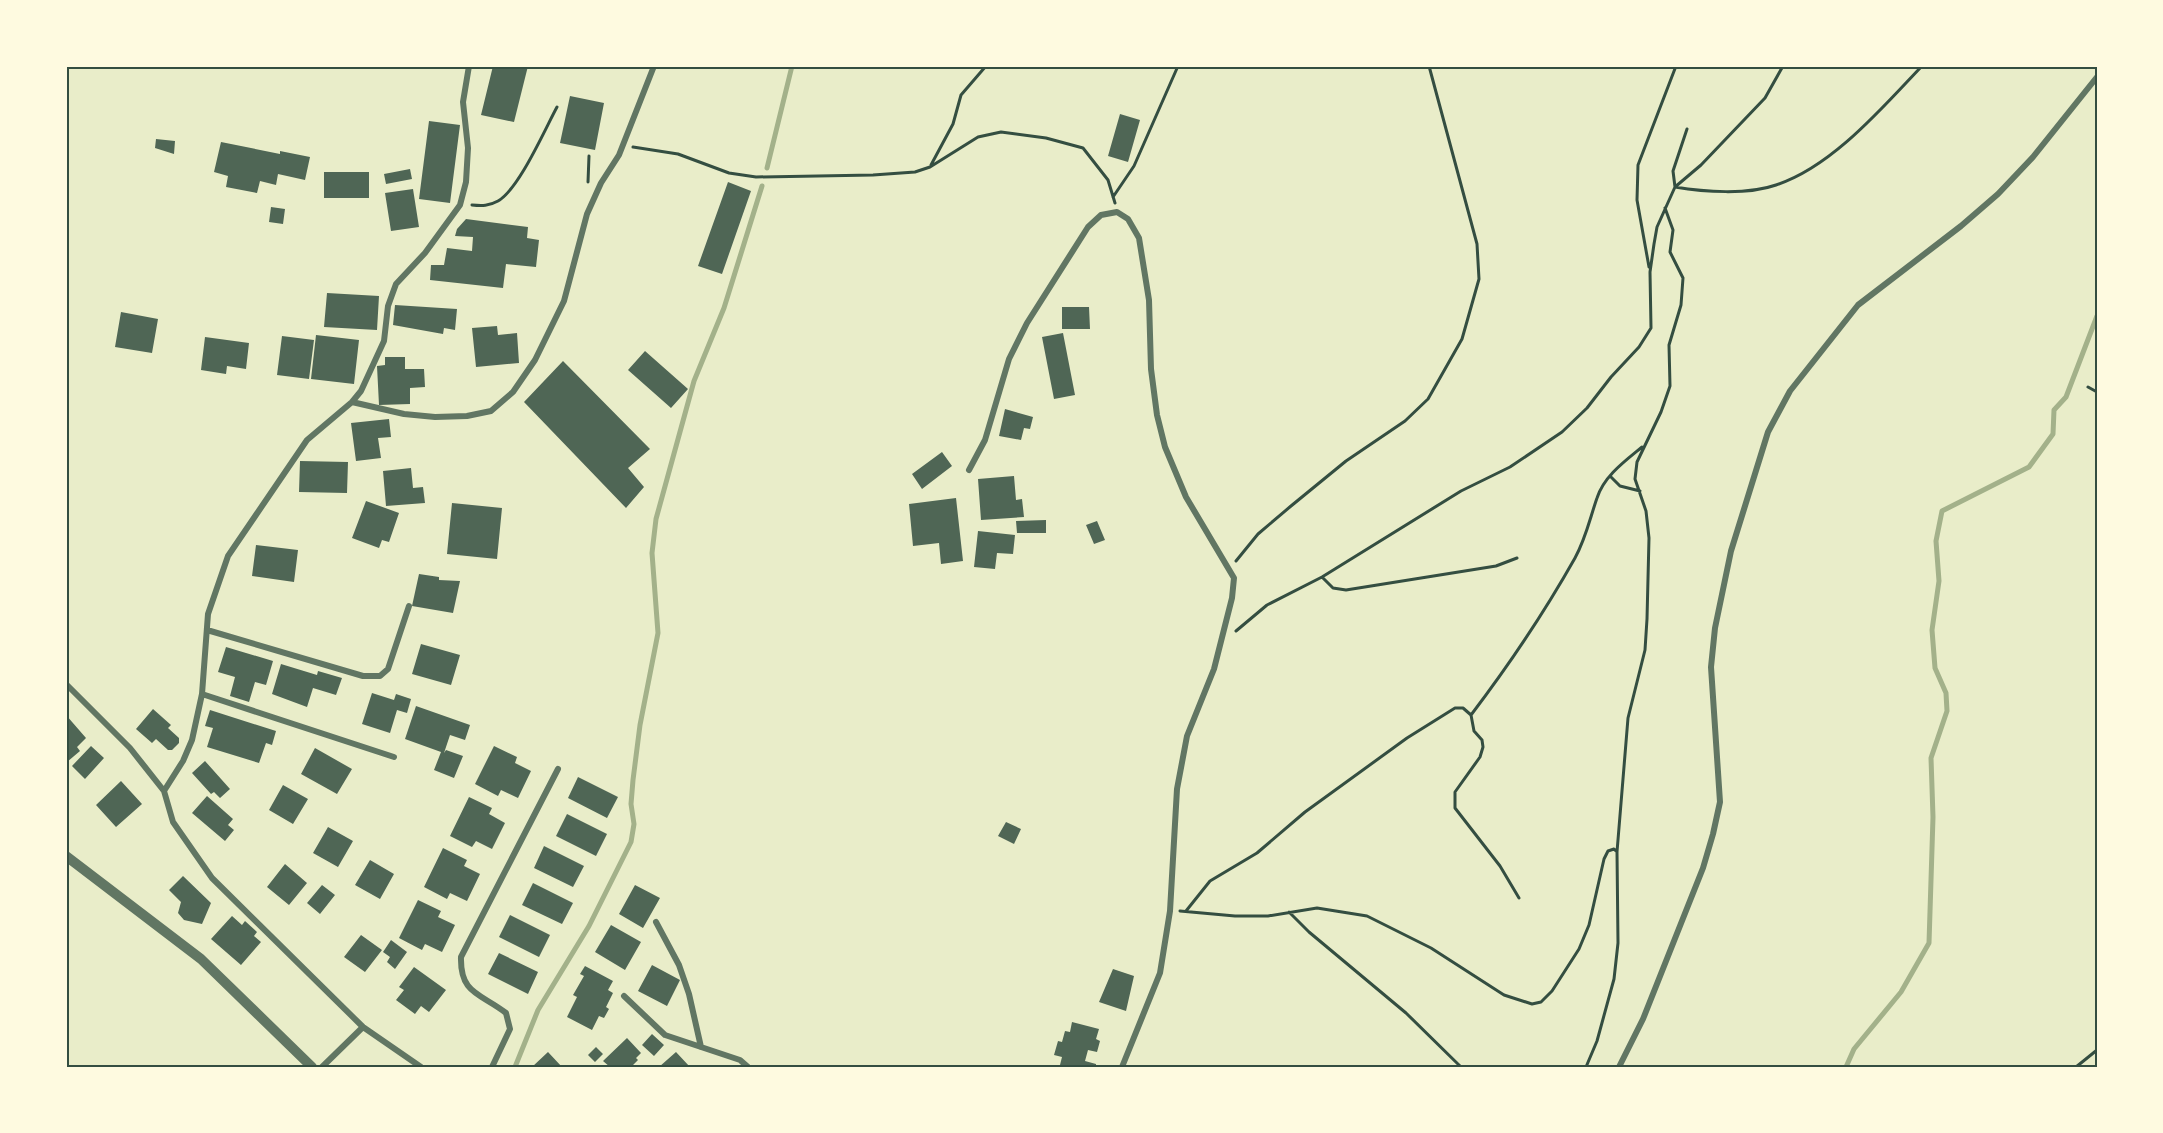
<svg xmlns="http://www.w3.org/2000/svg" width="2163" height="1133" viewBox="0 0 2163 1133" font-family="Barlow,sans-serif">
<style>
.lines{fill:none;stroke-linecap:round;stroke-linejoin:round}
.stream{stroke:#a3b18a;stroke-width:5}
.building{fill:#4f6655}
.path{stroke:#344e41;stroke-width:3}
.minor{stroke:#617663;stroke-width:6}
.tertiary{stroke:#617663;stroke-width:10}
.neatline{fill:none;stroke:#344e41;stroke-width:2}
</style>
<rect width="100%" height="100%" fill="#e9edc9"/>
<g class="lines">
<!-- stream -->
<path class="stream" d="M767,168L792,66
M515,1067L538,1010L589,926L631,842L634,824L631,804L633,780L640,725L658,633L652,553L656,519L694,381L724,308L762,186
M1846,1067L1854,1049L1901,992L1929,943L1933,817L1931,758L1947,711L1946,693L1935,668L1932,630L1939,581L1936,541L1942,511L2029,467L2053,434L2054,410L2066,397L2097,316"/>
</g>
<!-- building -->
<path class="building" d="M493,66H528L514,122L481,115Z
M570,96L604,103L595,150L560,143Z
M1120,114L1140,120L1128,162L1108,156Z
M429,121L460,125L450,203L419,199Z
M156,139L175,141L174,154L155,148Z
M221,142L280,154V151L310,157L305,180L278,174L276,185L260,181L257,193L226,187L228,176L214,172Z
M410,169L412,179L386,184L384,174Z
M324,172H369V198H324Z
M728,182L751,191L722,274L698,266Z
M413,189L419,227L391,231L385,193Z
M271,207L285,209L283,224L269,222Z
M466,219L528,227L527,238L539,240L536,267L506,264L503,288L430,280L431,265H444L447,248L472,251L473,237L455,236L457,229Z
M327,293L379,296L377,330L324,327Z
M395,305L457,309L455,330L444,328L443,334L393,325Z
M1062,307H1089L1090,329H1062Z
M121,312L158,319L152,353L115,347Z
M497,326L498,335L517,333L519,363L476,367L472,328Z
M1063,333L1075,395L1054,399L1042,337Z
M316,335L359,340L354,384L311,379Z
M282,336L314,340L309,379L277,375Z
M205,337L249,343L246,369L227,366L226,374L201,370Z
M645,351L688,389L671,408L628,370Z
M385,357H405V369H424L425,387L410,388V404L379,405L377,366L385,365Z
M563,361L650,449L628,468L644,487L626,508L524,402Z
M1005,409L1033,417L1030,429L1024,428L1021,440L999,436Z
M389,419L391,437L378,438L381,458L356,461L351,423Z
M942,452L952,466L922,489L912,474Z
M300,461L348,462L347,493L299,492Z
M411,468L413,488L423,487L425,503L386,506L383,471Z
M1014,476L1016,500L1022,499L1024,517L981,520L978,479Z
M956,498L963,561L941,564L939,543L913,546L909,504Z
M366,501L399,513L389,542L382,540L379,548L352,538Z
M452,503L502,508L497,559L447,554Z
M1046,520V533H1017L1016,521Z
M1097,521L1105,540L1094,544L1086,525Z
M978,531L1015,535L1013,554L997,553L995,569L974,567Z
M256,545L298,550L294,582L252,576Z
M419,574L439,577V580L460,581L453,613L412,606Z
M421,644L460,655L451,685L412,674Z
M226,647L273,661L266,685L255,682L249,702L230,696L235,677L218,672Z
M281,664L317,675L318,671L342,678L336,695L313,688L307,707L272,694Z
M372,693L394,700L396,694L411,699L407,713L397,710L390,733L362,724Z
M416,706L470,725L465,740L450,735L444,753L446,750L463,756L454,778L434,770L441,752L405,739Z
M153,709L171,725L168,728L179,738V743L172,750H168L156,739L152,743L136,729Z
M210,710L276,731L272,745L266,743L259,763L207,747L213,728L205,726Z
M66,715L86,738L77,747L80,751L67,762Z
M91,746L104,758L85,779L72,766Z
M494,746L517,757L515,763L531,771L518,798L501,790L498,796L475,784Z
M315,748L352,769L337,794L301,774Z
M205,761L230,789L220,798L214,792L211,794L192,773Z
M578,777L618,797L607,818L568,798Z
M121,781L142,804L116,827L96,805Z
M283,785L308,799L293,824L269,810Z
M207,796L233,819L228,825L234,830L225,841L192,813Z
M469,797L492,808L489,814L505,823L492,849L476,841L472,847L450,836Z
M567,814L607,834L596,856L556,836Z
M1006,822L1021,829L1014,844L998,836Z
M328,827L353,841L338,867L313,853Z
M544,846L584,866L573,887L534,868Z
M443,848L467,860L464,866L480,874L467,901L450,893L447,899L424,887Z
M370,860L394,874L380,899L355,885Z
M285,864L307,883L289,905L267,887Z
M183,876L211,903L202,924L184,920L178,913L181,902L169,890Z
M533,883L573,903L562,924L522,905Z
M322,885L335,895L320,914L307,903Z
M635,885L660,898L643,928L619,914Z
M418,900L441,911L438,917L455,925L442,952L425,944L422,950L399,938Z
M510,915L550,935L539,957L499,937Z
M232,916L242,925L245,921L257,932L254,936L261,942L241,965L211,939Z
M611,925L641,942L625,970L595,952Z
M361,935L382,950L365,972L344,957Z
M391,940L407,952L395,969L387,962L390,957L383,952Z
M499,953L538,972L528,994L488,974Z
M652,965L680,980L667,1006L638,991Z
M585,966L613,981L608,990L613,993L606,1007L609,1009L604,1018L599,1016L592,1030L567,1017L577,997L573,995L584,976L580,974Z
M414,967L446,990L429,1012L421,1006L415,1014L396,1000L404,990L399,987Z
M1113,969L1134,976L1126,1011L1099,1002Z
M1072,1022L1099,1029L1096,1039L1100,1041L1097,1052L1088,1050L1085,1061L1096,1064V1067L1060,1065L1062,1057L1054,1055L1058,1041L1062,1042L1065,1031L1070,1032Z
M652,1034L664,1045L654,1056L642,1045Z
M627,1038L641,1053L636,1058L638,1060L631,1067H610L603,1061Z
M596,1047L603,1054L595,1062L588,1055Z
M548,1052L562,1067H532Z
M676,1052L690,1067H659Z"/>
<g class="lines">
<!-- path -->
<path class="path" d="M1687,129L1673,171L1675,187C1704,192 1748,195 1776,185C1832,167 1883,107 1922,66
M633,147L678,154L729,173L756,177L873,175L915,172L930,167L978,137L1001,132L1046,138L1083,148L1108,180L1115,203
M931,165L953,124L961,95L986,66
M588,182L589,156
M1113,197L1134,166L1178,66
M472,205C482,206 489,206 498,201C519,189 545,129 557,107
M1649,267L1637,200L1638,165L1676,66
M2088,387L2097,392
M1611,477L1620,486L1640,491
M1236,561L1258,534L1291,506L1346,461L1405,421L1428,399L1462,339L1479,279L1477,244L1429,66
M1322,577L1333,588L1346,590L1496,566L1517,558
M1236,631L1267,605L1322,577L1461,491L1510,467L1562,432L1587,408L1611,377L1639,347L1651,328L1650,272L1654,244L1657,227L1675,187L1701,165L1765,98L1783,66
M1471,715C1509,665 1544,613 1575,558C1586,538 1590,518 1597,498C1604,476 1625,461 1642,447
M1180,911L1235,916H1268L1317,908L1367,916L1431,948L1504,995L1532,1004L1541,1002L1552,991L1579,949L1589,925L1604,859L1608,851L1614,849L1617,852
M1186,911L1210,881L1257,853L1305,812L1407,738L1455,708H1463L1471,715L1474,731L1482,740L1483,747L1480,757L1455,792V808L1500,866L1519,898
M1289,912L1309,932L1406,1013L1461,1067
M1586,1067L1597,1041L1614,979L1618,943L1617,852L1628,718L1645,650L1647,619L1649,538L1646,511L1635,479L1637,462L1661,412L1670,386L1669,345L1681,305L1683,278L1670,252L1673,230L1665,208
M2076,1067L2097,1050"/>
<!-- minor -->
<path class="minor" d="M352,402L404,414L435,417L467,416L491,411L513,392L535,360L564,301L587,214L601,183L619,155L654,66
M969,470L985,440L1009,359L1027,323L1088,227L1101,215L1117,212L1128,219L1139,238L1149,300L1151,369L1157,415L1165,447L1186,497L1234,578L1232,598L1214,669L1187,736L1177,789L1170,911L1160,973L1122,1067
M207,630L363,676H380L388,669L409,606
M66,684L130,748L164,791L173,822L212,878L363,1027L421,1067
M202,694L394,757
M164,791L183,761L192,740L202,694L208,614L228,556L307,440L352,402L361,391L384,341L388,306L396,284L425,253L460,205L466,182L468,148L463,102L469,66
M656,922L679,965L689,994L701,1047
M624,996L665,1035L740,1060L748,1067
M322,1067L363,1027
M492,1067L510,1029L506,1013C480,993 460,994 461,957L558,769
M1619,1067L1643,1019L1703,868L1713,834L1720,802L1711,667L1715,628L1731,551L1768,432L1790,391L1858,305L1961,226L1998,194L2033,157L2097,77"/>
<!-- tertiary -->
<path class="tertiary" d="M66,856L201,959L312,1067"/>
</g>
<!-- border -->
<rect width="2163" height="1133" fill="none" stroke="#fefae0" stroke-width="135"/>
<rect x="68" y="68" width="2028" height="998" class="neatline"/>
</svg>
